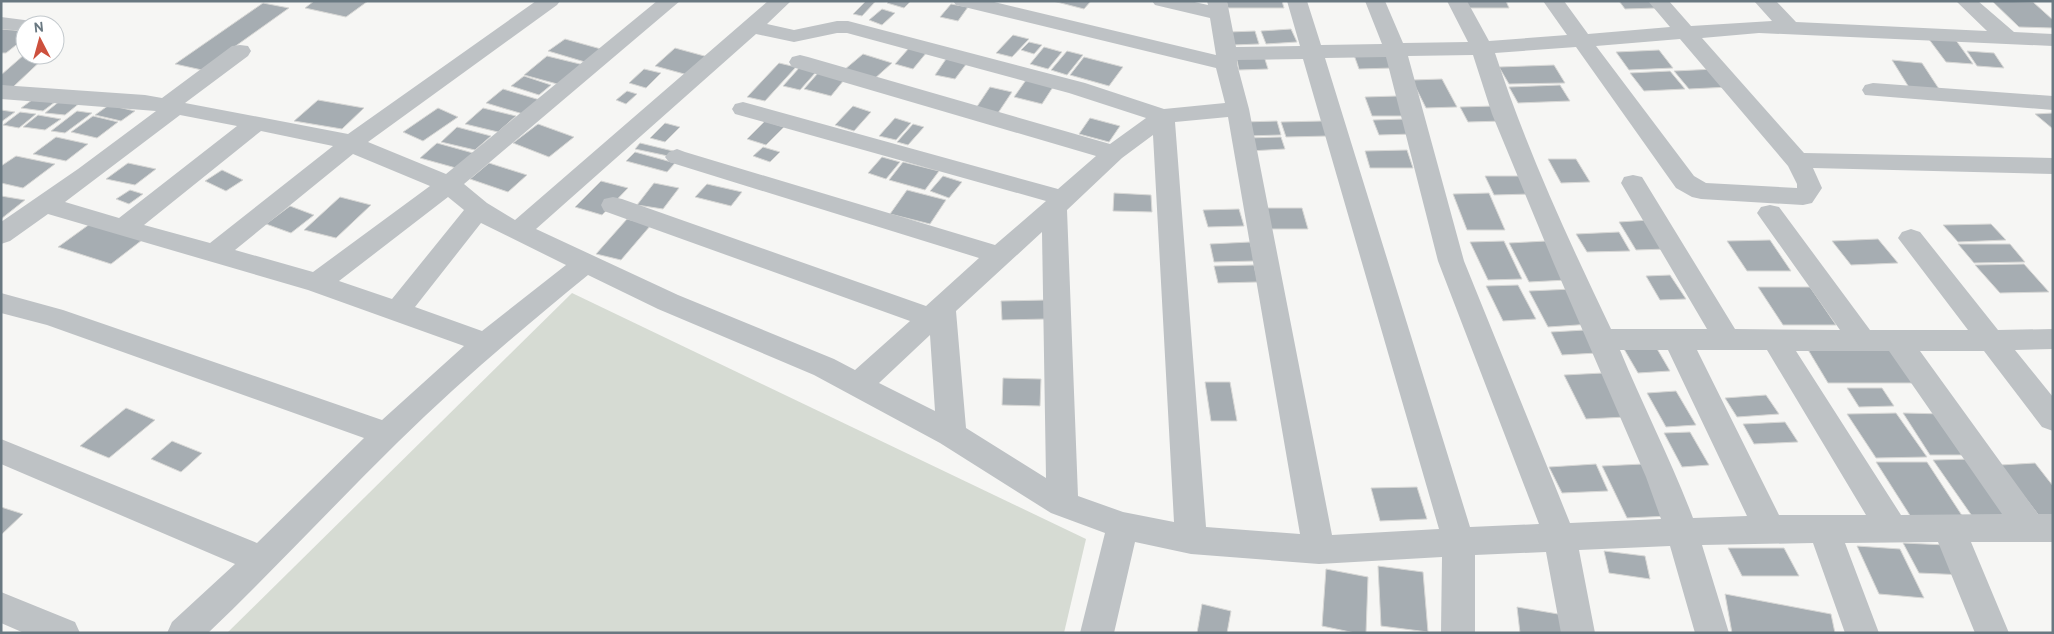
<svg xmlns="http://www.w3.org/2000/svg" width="2054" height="634" viewBox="0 0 2054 634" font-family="Overpass,sans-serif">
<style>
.green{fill:#d6dbd3}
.building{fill:#a6adb2;stroke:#d8d8d6}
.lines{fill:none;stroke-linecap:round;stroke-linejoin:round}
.minor{fill:#bec2c5;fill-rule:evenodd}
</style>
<rect width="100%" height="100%" fill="#f6f6f4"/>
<!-- green -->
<path class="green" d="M572,293L1086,539L1064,633H227Z"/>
<!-- building -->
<path class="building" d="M314,1H368L346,17L305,8Z
M866,1L875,2L862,16L853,14Z
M889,1H905L910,2L904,8L887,3Z
M1053,1H1091L1084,9Z
M1226,1H1282L1284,8H1228Z
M1465,1H1506L1509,8H1469Z
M1619,1H1652L1657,8L1625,9Z
M1992,1L2033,2L2053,20V28L2019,27Z
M263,3L289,8L202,70L175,64Z
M951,4L968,7L958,21L940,17Z
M882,9L895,13L882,25L869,20Z
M1,29L25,31V38L6,53H1Z
M1291,29L1297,42L1266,44L1261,31Z
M1255,31L1259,44L1233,45L1229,32Z
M1013,35L1029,39L1012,57L996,53Z
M1928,38L1955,39L1973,64L1946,62Z
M565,39L601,49L585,62L548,51Z
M1029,42L1042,45L1034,54L1021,50Z
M1044,47L1062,52L1048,69L1030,64Z
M675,48L708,57L688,75L655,66Z
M909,48L927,52L913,69L895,64Z
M1659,50L1673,68L1629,70L1616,52Z
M1067,51L1083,55L1067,75L1051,70Z
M1967,51L1994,53L2004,68L1977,66Z
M25,54L47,55L13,87L1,86V75Z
M863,54L892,63L873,80L844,70Z
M1387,54L1393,68L1359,69L1354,55Z
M547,56L584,65L561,85L524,75Z
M1236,56H1264L1268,69L1239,70Z
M1084,57L1123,67L1109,86L1070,75Z
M946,59L967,63L955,79L935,75Z
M1892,60L1922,63L1941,92L1910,89Z
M779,63L796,67L765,101L747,97Z
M1554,65L1565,83L1509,84L1499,67Z
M799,68L816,72L800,90L783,86Z
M644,69L661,73L646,88L629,83Z
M1715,69L1730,87L1689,89L1674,71Z
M1670,71L1685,89L1644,91L1630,73Z
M818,73L844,80L831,96L804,89Z
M524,76L551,85L539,95L511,86Z
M1442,79L1457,107L1426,108L1412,80Z
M1026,80L1053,87L1042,104L1014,97Z
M1560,85L1570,101L1518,103L1509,87Z
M990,87L1012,92L998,113L976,108Z
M503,89L540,100L523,114L486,103Z
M627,91L637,94L626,104L616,100Z
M1397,96L1405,116H1372L1365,97Z
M32,100L55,102L43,111L21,108Z
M61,100L81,102L65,115L45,113Z
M318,100L364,108L342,129L294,121Z
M109,105L135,111L121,121L95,115Z
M853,106L871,112L854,131L835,125Z
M1494,106L1503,121L1468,122L1460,107Z
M438,108L458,117L423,141L403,132Z
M483,108L516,116L498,132L465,124Z
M1,110L15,112L1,122Z
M77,111L92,113L65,133L51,131Z
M20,112L36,114L19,128L3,125Z
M2053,113V129L2035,114Z
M38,115L61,119L45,130L23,127Z
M93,116L118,122L97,138L71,132Z
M895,118L911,123L896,140L879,136Z
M1090,118L1120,126L1109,142L1079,134Z
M1406,119L1413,134L1379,135L1373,120Z
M765,121L784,127L766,145L747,139Z
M1277,121L1281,135L1246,136L1243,122Z
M1322,121L1328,136L1286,137L1281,122Z
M665,123L680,127L665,142L650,138Z
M538,124L574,137L549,157L513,143Z
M913,124L924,127L908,145L897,142Z
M457,127L491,136L475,150L441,142Z
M56,137L88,144L66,161L33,154Z
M1281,137L1285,149L1250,151L1246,138Z
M437,143L473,153L456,168L420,158Z
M640,143L673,151L668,156L635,149Z
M763,147L780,152L770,162L753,156Z
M1407,150L1413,168H1370L1365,151Z
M635,152L675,163L667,172L626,161Z
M16,156L55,164L23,188L1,183V166Z
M882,157L900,162L886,179L868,173Z
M1548,159H1576L1590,182L1561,183Z
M903,162L939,171L925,190L889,180Z
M128,163L156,169L135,185L106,179Z
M489,163L527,175L508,192L470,179Z
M222,170L243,180L226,191L205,181Z
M943,176L962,182L949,198L930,191Z
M1485,176H1522L1531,194L1494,195Z
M601,181L628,188L602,215L575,207Z
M654,183L679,188L663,209L637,205Z
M707,184L742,192L731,206L695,197Z
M130,190L143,194L129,204L116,199Z
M907,190L946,200L930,224L890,214Z
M1114,193L1151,195L1152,212L1113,211Z
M1489,193L1505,230H1467L1453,194Z
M1,196L25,200L1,219Z
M340,197L371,205L336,238L304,230Z
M290,206L314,215L291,233L266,224Z
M1266,208H1302L1308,229H1271Z
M1239,209L1244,226L1208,227L1203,210Z
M627,219L651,225L621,260L596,254Z
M1649,220L1667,249L1636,250L1619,222Z
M94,221L146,237L111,264L58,247Z
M1991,224L2006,240L1958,242L1943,225Z
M1619,232L1630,251L1587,252L1576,234Z
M1878,239L1898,263L1851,265L1832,241Z
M1770,240L1791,271H1747L1727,241Z
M1504,241L1522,279L1488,280L1470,242Z
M1546,241L1567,280L1529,282L1509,243Z
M1250,242L1255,261L1214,262L1210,244Z
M1958,244H2010L2025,262L1974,263Z
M2024,264L2049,292L2000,293L1975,265Z
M1254,265L1258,282L1218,283L1214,266Z
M1670,275L1686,299L1660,300L1646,276Z
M1518,285L1536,319L1503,321L1486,286Z
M1758,287H1810L1836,325H1783Z
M1572,289L1592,324L1548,327L1529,291Z
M1046,300L1047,319L1002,320L1001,301Z
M1585,330L1597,353L1562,355L1551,332Z
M1804,343H1891L1918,383H1828Z
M1656,347L1670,371L1638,373L1624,349Z
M1603,373L1626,417L1586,419L1564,375Z
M1003,378L1041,379L1040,406L1002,405Z
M1205,382H1230L1237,421H1211Z
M1847,388H1882L1894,406L1859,407Z
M1676,391L1696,425L1666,427L1647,393Z
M1766,395L1779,414L1737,417L1725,398Z
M126,408L155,420L109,458L80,446Z
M1896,413L1927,457L1876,458L1847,414Z
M1903,413L1945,414L1973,455H1930Z
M1785,422L1798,442L1754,444L1743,424Z
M1690,432L1709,465L1682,467L1664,433Z
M172,441L202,453L181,472L151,459Z
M1973,459L2013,515L1972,516L1933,460Z
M1876,462H1927L1963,517H1911Z
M2035,463L2053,486V516L2040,517L2000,465Z
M1596,464L1608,491L1562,493L1549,467Z
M1643,464L1669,516L1627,518L1602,466Z
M1417,487L1427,519L1380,521L1371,488Z
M1,507L23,514L1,535Z
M1903,543L1947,545L1965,575L1919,573Z
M1857,546L1900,549L1924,598L1879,594Z
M1728,548H1784L1799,576H1742Z
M1604,551L1645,556L1650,579L1609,573Z
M1378,566L1423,572L1428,632L1381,626Z
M1326,569L1368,577L1366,633H1355L1322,626Z
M1725,594L1831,614L1835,633H1732Z
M1202,604L1231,611L1227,633H1197Z
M1517,607L1564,615L1566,633H1520Z"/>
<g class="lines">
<!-- minor -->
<path class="minor" d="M536,1H560L557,5L368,142L446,174L657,1H680L464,184L487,203L515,220L768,1H791L767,24L794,30L837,21H848L1085,83L1164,109L1225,103L1216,68L956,5L953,1H990L1216,55L1210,18L1155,5L1152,1H1190L1208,5L1207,1H1227L1236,47L1300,46L1287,1H1307L1321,45L1382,44L1365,1H1385L1403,43L1468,42L1447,1H1467L1489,41L1567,35L1543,1H1564L1588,34L1670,27L1648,1H1669L1691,26L1772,21L1754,1H1776L1796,22L1987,31L1956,1H1978L2014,32L2053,34V46L1759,33L1702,38L1804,153L2053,158V174L1813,168L1822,188L1812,203L1803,205L1701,199L1692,197L1676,188L1576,47L1495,53C1526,148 1568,239 1611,329H1707L1621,183L1624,177L1633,175L1642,177L1735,329L1840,330L1757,213L1761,207L1770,205L1779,207L1870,330H1968L1898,238L1902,232L1911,229L1920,232L1998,330L2053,329V349L2015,350L2053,397V431L2042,427L1984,351H1920L2038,514H2053V542H1971L2009,633H1975L1938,542L1845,543L1879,633H1845L1813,543L1702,545L1729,633H1695L1670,546L1579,550L1595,633H1561L1546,552L1475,555V633H1441L1442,557L1319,564L1191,554L1135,542L1114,633H1080L1105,533L1051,513L940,443L814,375L658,309L588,275C522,329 458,383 398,442C334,505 273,571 208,633H167L172,622L235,564L1,464V439L257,543L364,438L47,325L1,313V293L63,310L382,420L464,346L308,290L48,214L10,241L1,244V222L78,169L156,111L1,99V85L145,95L162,98L232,46L240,45L248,46L251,51L248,56L185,103L348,134ZM837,33H847L1069,93L1146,118L1110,144L808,57L800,55L792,57L789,62L792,67L1096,156L1058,189L743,102L735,104L732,109L735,114L1046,201L995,245L685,152L677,149L669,152L665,157L669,162L979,258L926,306L622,199L613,197L604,199L601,205L604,211L910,321L855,370L834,359L678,295L536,229L756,34L794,42ZM1680,39L1788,166L1797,184V188L1706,183L1694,176L1596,46ZM1473,55L1492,114L1554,264L1646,477L1661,519L1570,523L1464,261L1408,56ZM1386,57L1438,261L1539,524L1470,527L1325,58ZM1303,59L1439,529L1332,535L1249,109L1237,64V60ZM180,115L237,126L119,218L65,202ZM1228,117L1300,534L1206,527L1175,122ZM261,131L333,146L210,243L144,225ZM1153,135L1174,522L1123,512L1078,496L1067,210L1122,158ZM353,154L430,186L313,272L235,250ZM448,197L464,210L392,299L339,281ZM481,223L566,265L482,331L415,307ZM1042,232L1046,478L966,428L956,311ZM930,335L935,411L879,383ZM1620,350H1668L1747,516L1693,518C1671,460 1643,406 1620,350ZM1697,350H1767L1866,515H1779ZM1796,351H1889L2002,514L1901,515Z
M1,17L32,21L35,25H25V31L1,29Z
M1873,83L2053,96V110L1865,95L1862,90L1865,85Z
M1,592L75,622L80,633H24L1,623Z"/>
</g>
<!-- border -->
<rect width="2054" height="634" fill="none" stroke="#697881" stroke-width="5"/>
<!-- north arrow -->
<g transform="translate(40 40) rotate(354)"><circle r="24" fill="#ffffff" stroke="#c3c9cd"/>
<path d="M0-4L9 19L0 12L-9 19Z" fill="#cd503d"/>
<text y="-8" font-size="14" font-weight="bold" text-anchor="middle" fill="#697881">N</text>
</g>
</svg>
